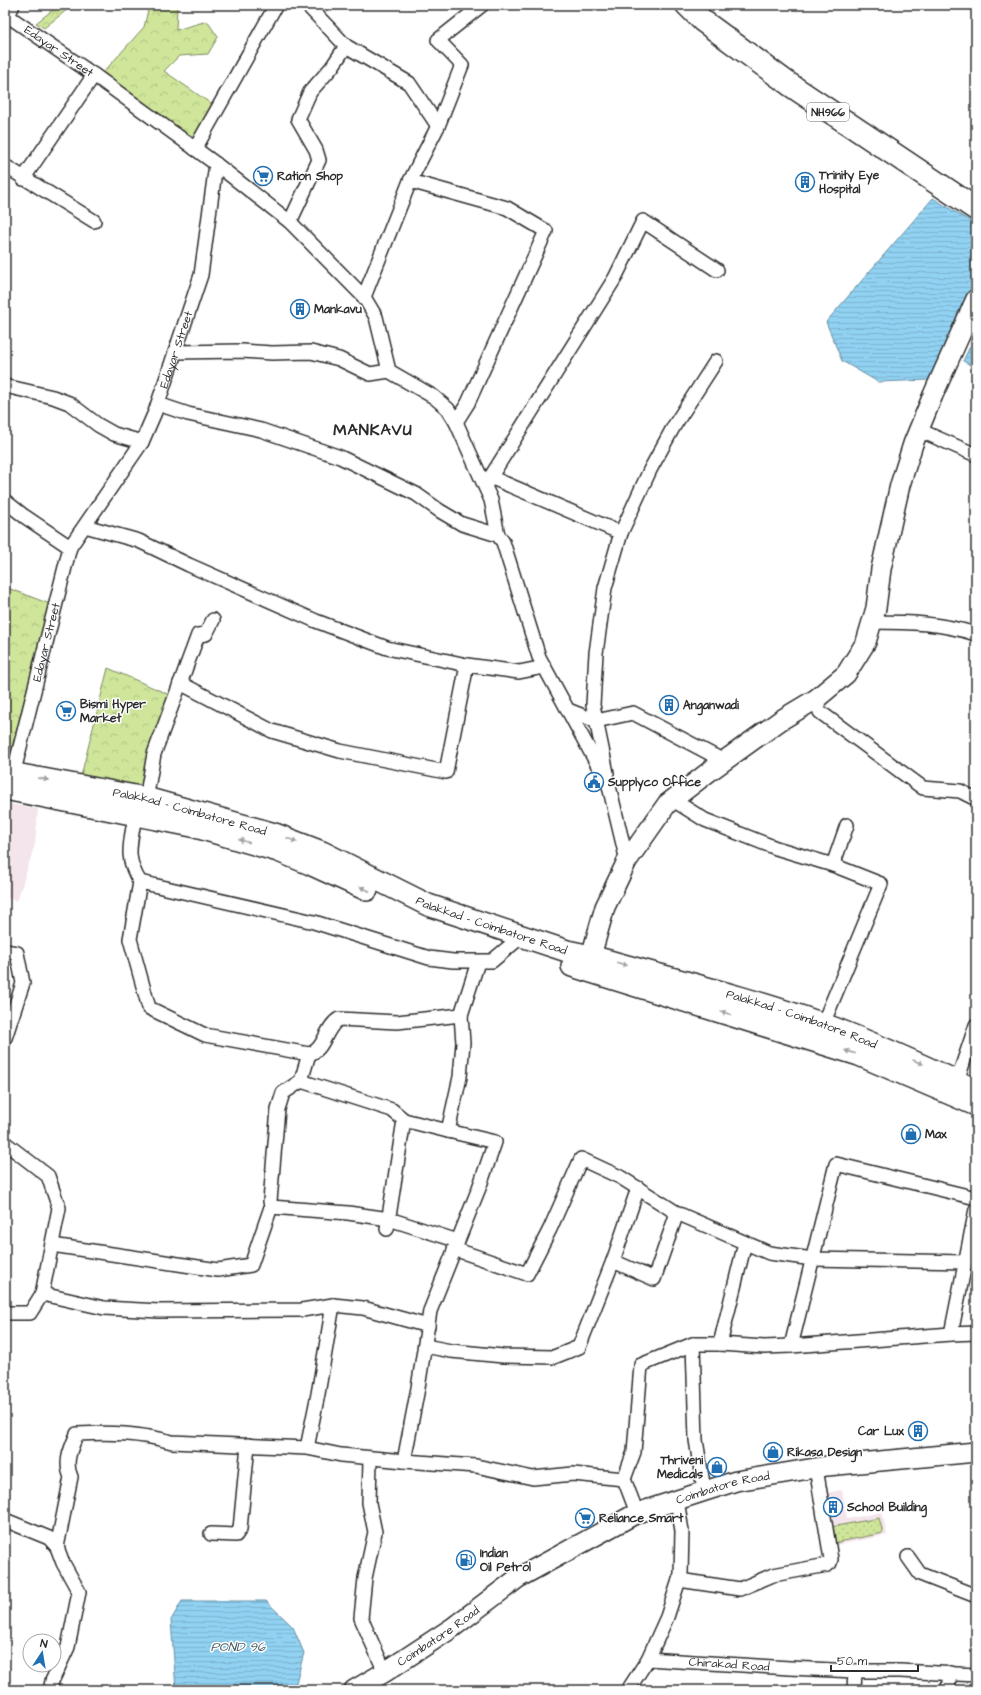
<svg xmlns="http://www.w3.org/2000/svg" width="981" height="1695" viewBox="0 0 981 1695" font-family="'Architects Daughter',sans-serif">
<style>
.built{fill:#f4e4eb}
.forest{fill:url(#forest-crowns);stroke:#7c8862}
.park{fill:url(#park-dots);stroke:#7c8862}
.water{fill:url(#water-rules);stroke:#688fa2}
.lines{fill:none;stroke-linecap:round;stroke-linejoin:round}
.street-casing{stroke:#2b2b2b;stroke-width:16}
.secondary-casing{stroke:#2b2b2b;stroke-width:22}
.primary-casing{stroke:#2b2b2b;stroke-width:24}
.highway-casing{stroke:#2b2b2b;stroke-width:25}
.street{stroke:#fff;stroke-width:13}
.secondary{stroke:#fff;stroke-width:19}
.primary{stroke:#fff;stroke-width:21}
.highway{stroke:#fff;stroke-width:22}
.oneway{fill:#a0a0a0}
.labels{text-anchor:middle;stroke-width:3;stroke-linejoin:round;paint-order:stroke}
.shield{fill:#fff;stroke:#6b6b6b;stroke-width:1}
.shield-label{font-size:11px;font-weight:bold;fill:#2b2b2b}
.street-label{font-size:12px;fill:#2b2b2b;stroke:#fff}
.poi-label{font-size:12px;font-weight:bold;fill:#2b2b2b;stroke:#fff;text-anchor:start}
.water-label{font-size:13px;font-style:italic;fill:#4a5d67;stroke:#fff}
.district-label{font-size:16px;font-weight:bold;letter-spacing:1px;fill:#2b2b2b;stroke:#fff}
</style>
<defs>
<pattern id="forest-crowns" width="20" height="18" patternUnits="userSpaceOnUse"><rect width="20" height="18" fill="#cee59a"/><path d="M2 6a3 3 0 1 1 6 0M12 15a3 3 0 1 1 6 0" fill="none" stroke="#b1c585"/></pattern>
<pattern id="park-dots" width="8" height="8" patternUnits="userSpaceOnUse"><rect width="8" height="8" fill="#cee59a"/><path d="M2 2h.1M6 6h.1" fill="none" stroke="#b1c585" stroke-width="1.8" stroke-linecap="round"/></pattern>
<pattern id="water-rules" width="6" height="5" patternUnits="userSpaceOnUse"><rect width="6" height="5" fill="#91d1f2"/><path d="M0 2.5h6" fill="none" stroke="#7db4d0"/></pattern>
</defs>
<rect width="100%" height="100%" fill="#fff"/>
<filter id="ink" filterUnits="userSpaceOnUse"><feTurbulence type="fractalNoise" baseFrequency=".025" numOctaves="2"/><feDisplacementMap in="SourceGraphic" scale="8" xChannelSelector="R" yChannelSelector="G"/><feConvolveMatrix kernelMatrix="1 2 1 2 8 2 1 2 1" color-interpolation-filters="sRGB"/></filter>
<g filter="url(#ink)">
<!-- built -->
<path class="built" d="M5,803L38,809L35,844L17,901L5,897Z
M842,1490L847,1519L882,1512L887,1535L827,1547L816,1495Z"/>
<!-- forest -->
<path class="forest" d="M59,5H73L44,28L36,23Z
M146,5H180L177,8L176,30L207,21L218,37L208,54L179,56L164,71L213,105L193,143L102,74L144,27L148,10Z
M5,587L50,604L7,766H5Z
M108,668L170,695L152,744L139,795L80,780Z"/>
<!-- park -->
<path class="park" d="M879,1518L883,1533L834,1543L831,1527Z"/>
<!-- water -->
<path class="water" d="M933,198L976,225V282L929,380L878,382L842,361L826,322Z
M976,334V368L963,361Z
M182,1601H266L293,1627L304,1653L294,1690H176L171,1620Z"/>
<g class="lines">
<!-- street casing -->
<g class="street-casing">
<g id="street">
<path id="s1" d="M13,5L8,16L94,75L216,164L290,222L364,297L376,317L389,371L434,397L448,409L456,422L491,500L498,535L503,542L539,657L609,786L627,861"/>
<path d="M346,46L409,83L438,126"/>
<path d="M195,149L276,5"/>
<path d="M5,166L94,221"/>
<path d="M23,179L94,75"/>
<path d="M410,181L438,126L462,65L438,40L482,5"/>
<path d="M290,222L319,160L316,150L298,119L310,92L332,67L346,46L307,5"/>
<path d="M364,297L410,181L507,208L546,231L468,403L456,422"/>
<path d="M175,352L242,351L272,353L311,352L339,359L370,374L389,371"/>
<path d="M5,386L53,397L69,403L98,425L114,434L142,442"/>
<path d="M158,404L188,414L261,430L340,457L416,494L440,511L462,524L498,535"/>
<path d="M919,430L976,455"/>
<path d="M490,477L621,533"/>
<path d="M485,486L615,278L643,221L717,270"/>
<path d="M5,501L24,516L70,547"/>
<path d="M85,526L139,541L189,565L316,621L387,648L467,665L519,672L544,667"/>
<path d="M872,622C909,622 941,623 976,634"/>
<path d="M180,683L272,731L340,751L446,772L467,665"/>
<path d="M816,699L820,712L923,788L960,791L976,799"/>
<path d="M568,710L596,721L633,713L724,761"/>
<path d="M607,773L593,705L596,653L605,588L621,533L650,470L674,426L716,361"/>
<path id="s2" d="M12,779L70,547L142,442L155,412L201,275L216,164"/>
<path d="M673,800L705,820L776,848L833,865"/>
<path d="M145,805L154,754L198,635L206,634L213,620"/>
<path d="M135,815C131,843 124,857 140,882L314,922L429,958L453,961H492L522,936"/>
<path d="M140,882L130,939L149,1008L205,1035L309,1054C325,1050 325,1027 339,1019L397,1022L461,1015L478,962"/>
<path d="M5,951L17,953L23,983L5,1038"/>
<path d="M823,1024L881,884L833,865L847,825"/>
<path d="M301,1081L392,1110L404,1120"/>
<path d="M957,1081L976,1025"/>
<path d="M5,1143L48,1176L59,1208L42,1294"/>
<path d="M271,1207L348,1213L389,1219L458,1241"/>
<path d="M976,1209L951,1334L976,1333"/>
<path d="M387,1229L404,1120L448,1131L460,1077L463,1043L461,1015"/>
<path d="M52,1245L218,1270L251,1265L271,1207L270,1201L278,1109L283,1093L301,1081L309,1054"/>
<path d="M454,1249L527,1274L550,1229L581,1159L620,1177L677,1213L769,1253L813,1259L965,1262"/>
<path d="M613,1261L638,1188"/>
<path d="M5,1313H30L42,1294L104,1308L159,1311L302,1310L333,1305L363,1308L428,1326"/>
<path d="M951,1334L791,1346L836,1164L976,1198"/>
<path d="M693,1344L696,1440L704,1490"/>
<path d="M720,1344L745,1243"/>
<path d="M425,1346L451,1351L503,1356L554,1357L579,1347L613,1261L654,1279L677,1213"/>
<path d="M307,1448L318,1394L333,1305"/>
<path d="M370,1459L369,1503L375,1532L365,1578L361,1618L385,1672"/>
<path d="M404,1461L476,1466L533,1478L573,1474L624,1479L634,1452L641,1365L693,1344H720L764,1347L791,1346"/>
<path d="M624,1479L637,1513"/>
<path id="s3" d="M677,1500L682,1531L681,1574L667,1617L648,1659L790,1668L855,1671H900L976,1675"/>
<path d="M5,1520L49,1538L57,1547L63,1563L79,1592L68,1647L52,1681L50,1690"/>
<path d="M211,1534L236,1535L240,1529L248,1445"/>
<path d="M57,1547L71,1477C64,1462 71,1448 77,1434C111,1432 139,1433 172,1442L307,1448L341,1455L404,1461L418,1388L430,1311L479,1188L495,1142L448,1131"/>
<path d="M908,1557L920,1574L976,1596"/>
<path d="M679,1580L740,1589L773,1575L827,1565L830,1563L831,1559L816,1468"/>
<path d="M628,1690L648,1659"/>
<path d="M854,1690L855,1671"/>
<path d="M948,1690L950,1673"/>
</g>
</g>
<!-- secondary casing -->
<g class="secondary-casing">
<g id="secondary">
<path d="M589,970L591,956L605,907L627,861L667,804L710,771L781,720L816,699L846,674L866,642L876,608L881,569L900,485L913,444L933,395L976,299"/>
<path id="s4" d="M354,1690L385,1672L452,1628L518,1578L637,1513L736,1481L827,1466L976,1452"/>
</g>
</g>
<!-- primary casing -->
<g class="primary-casing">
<g id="primary">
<path id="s5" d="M5,772L146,798L275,834L322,852L428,905L567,951L591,956C669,978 748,997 823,1024C876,1043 925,1067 976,1090"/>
<path d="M5,789L192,826L278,851L310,864L367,890"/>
<path d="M572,966L859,1055L976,1105"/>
</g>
</g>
<!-- highway casing -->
<g class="highway-casing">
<path id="highway" d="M687,5L703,21L789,84L976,209"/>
</g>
<!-- street -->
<use href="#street" class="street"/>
<!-- secondary -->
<use href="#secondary" class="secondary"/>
<!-- primary -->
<use href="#primary" class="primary"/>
<!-- highway -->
<use href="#highway" class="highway"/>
</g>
<!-- one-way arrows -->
<defs><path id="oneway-solid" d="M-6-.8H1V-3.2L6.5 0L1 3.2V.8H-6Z"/></defs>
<g class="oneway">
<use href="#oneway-solid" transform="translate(43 779) rotate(11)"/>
<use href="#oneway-solid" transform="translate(292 840) rotate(22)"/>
<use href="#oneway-solid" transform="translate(244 841) rotate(-164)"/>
<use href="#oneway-solid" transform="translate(365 889) rotate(-155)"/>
<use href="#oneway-solid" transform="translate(622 964) rotate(16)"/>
<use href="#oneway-solid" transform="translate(726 1013) rotate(-163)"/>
<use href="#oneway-solid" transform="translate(850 1052) rotate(-163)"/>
<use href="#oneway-solid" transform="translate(918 1062) rotate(23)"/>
</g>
</g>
<!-- icons -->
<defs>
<g id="supermarket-ring" transform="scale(1)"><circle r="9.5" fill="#fff" stroke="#1f6fb2" stroke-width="1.5"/><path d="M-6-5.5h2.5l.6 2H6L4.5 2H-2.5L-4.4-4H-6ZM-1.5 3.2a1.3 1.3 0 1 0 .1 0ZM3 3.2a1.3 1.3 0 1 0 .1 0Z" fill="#1f6fb2"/></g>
<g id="building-ring" transform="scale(1)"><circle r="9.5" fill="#fff" stroke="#1f6fb2" stroke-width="1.5"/><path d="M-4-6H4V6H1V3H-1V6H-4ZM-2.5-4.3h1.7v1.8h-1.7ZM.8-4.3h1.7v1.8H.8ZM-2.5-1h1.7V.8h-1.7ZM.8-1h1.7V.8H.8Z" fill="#1f6fb2"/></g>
<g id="civic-ring" transform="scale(1)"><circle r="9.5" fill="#fff" stroke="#1f6fb2" stroke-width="1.5"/><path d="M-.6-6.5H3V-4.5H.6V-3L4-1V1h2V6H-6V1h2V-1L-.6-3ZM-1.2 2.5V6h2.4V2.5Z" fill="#1f6fb2"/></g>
<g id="shop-ring" transform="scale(1)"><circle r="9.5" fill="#fff" stroke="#1f6fb2" stroke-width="1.5"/><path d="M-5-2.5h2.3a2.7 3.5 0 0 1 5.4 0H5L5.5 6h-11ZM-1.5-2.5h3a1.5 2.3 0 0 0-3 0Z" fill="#1f6fb2"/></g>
<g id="fuel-ring" transform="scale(1)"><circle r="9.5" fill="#fff" stroke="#1f6fb2" stroke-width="1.5"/><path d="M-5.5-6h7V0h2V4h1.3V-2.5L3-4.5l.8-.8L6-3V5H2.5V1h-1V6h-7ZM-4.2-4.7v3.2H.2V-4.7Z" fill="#1f6fb2"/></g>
</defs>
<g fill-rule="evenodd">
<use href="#supermarket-ring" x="263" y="176"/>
<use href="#building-ring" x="805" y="182"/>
<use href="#building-ring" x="300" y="309"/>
<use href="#building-ring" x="669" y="705"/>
<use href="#supermarket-ring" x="66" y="711"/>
<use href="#civic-ring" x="594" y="782"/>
<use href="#shop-ring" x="911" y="1134"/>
<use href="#building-ring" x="918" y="1431"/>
<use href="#shop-ring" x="773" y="1452"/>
<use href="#shop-ring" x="717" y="1467"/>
<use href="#building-ring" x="833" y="1507"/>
<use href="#supermarket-ring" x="585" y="1518"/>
<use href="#fuel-ring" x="466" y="1560"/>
</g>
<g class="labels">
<!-- shield labels -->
<rect class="shield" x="807" y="103" width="42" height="18" rx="3"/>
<g class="shield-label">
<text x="828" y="116">NH966</text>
</g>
<!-- street labels -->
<g class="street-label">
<text dy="4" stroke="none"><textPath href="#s1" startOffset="74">Edayar Street</textPath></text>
<text dy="4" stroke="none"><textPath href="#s2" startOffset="465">Edayar Street</textPath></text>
<text dy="4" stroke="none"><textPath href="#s2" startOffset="141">Edayar Street</textPath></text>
<text dy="4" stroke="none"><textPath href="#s5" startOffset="189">Palakkad - Coimbatore Road</textPath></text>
<text dy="4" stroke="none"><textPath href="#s5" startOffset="513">Palakkad - Coimbatore Road</textPath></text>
<text dy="4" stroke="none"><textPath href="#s5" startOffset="837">Palakkad - Coimbatore Road</textPath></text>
<text dy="4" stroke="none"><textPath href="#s4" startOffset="424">Coimbatore Road</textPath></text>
<text dy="4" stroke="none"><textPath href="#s4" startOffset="100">Coimbatore Road</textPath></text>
<text dy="4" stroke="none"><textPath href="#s3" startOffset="247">Chirakad Road</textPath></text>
</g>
<!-- poi labels -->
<g class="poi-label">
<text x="819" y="179">Trinity Eye<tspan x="819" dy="14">Hospital</tspan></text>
<text x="277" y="180">Ration Shop</text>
<text x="314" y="313">Mankavu</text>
<text x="80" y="708">Bismi Hyper<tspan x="80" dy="14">Market</tspan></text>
<text x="683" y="709">Anganwadi</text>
<text x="608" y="786">Supplyco Office</text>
<text x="925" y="1138">Max</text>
<text x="904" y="1435" text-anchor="end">Car Lux</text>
<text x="787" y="1456">Rikasa Design</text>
<text x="703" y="1464" text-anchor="end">Thriveni<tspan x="703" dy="14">Medicals</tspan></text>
<text x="847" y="1511">School Building</text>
<text x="599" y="1522">Reliance Smart</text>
<text x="480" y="1557">Indian<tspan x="480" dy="14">Oil Petrol</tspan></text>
</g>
<!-- water labels -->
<g class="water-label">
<text x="238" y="1651">POND 96</text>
</g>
<!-- district labels -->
<g class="district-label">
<text x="373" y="435">MANKAVU</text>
</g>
</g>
<!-- margin -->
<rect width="981" height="1695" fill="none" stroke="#fff" stroke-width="20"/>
<rect x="10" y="10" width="961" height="1675" fill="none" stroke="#2b2b2b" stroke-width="1.5" filter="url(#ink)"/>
<!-- north arrow -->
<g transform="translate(42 1653) rotate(12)"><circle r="19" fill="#ffffff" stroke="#aaaaaa"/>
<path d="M0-3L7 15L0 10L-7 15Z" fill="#1f6fb2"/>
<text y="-6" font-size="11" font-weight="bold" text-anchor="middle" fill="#2b2b2b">N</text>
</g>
<!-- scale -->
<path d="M831 1665v6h87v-6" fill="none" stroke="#2b2b2b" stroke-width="2"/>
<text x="837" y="1665" font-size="12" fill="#2b2b2b" stroke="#ffffff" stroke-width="3" paint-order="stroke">50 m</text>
</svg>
